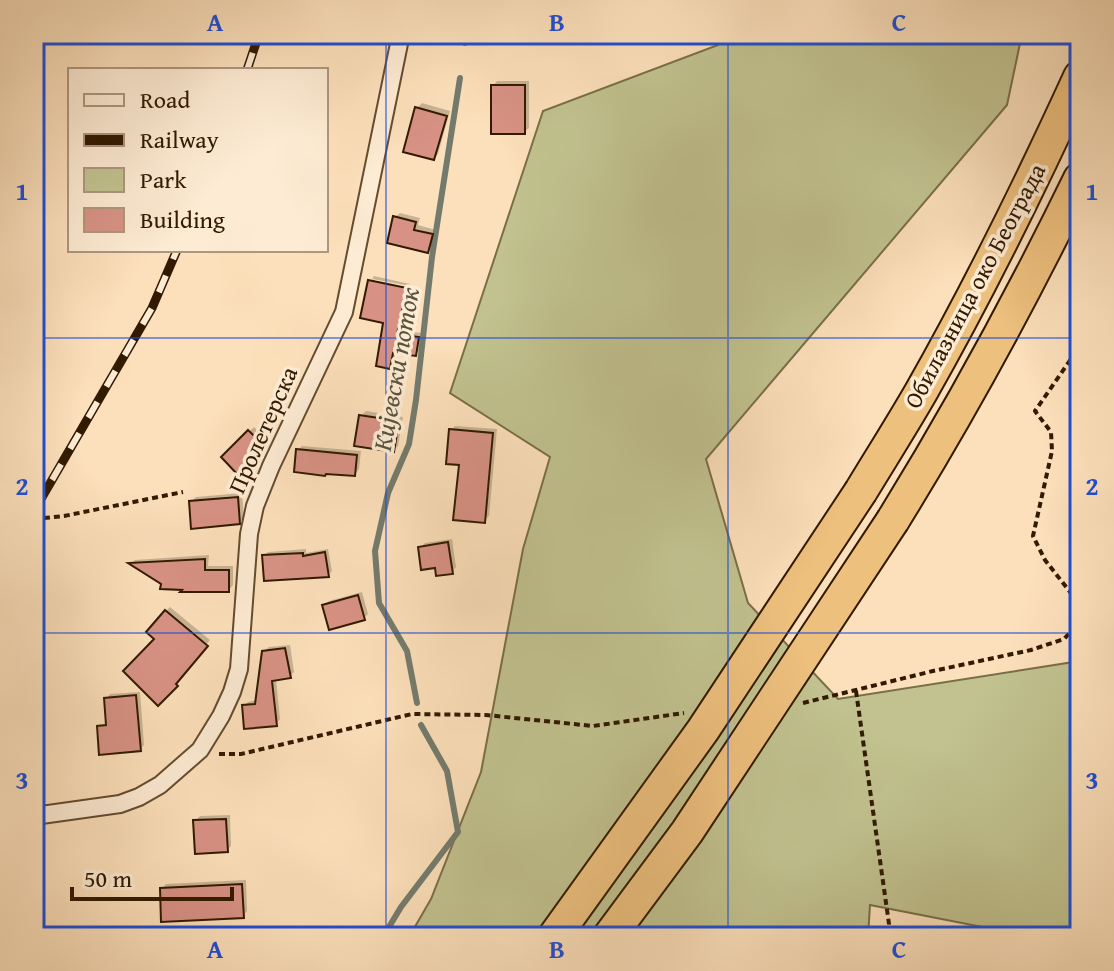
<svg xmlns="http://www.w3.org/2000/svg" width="1114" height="971" viewBox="0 0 1114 971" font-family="'Gentium Book Plus',serif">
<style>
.green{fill:#c1c28f;stroke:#7a6e48;stroke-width:2}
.shadow{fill:#0003}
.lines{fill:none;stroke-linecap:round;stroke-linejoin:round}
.stream{stroke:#747b6d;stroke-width:6}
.building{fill:#d89285;stroke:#321a00;stroke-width:2}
.street-casing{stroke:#644c2f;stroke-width:20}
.highway-casing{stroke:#321a00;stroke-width:36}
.path{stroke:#321a00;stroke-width:4;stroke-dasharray:6 4;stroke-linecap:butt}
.street{stroke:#fdebd3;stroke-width:16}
.highway{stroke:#eec07e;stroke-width:32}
.rail-casing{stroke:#321a00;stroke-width:9}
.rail{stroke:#fdebd3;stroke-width:6;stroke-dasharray:18;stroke-linecap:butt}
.highway-bridge-casing{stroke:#321a00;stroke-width:36;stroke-linecap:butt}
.highway-bridge{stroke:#eec07e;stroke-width:32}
.grid{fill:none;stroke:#1d4ed8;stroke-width:2;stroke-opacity:0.55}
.labels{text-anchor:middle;stroke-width:7;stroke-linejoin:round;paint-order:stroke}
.street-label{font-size:24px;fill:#321a00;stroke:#fdebd3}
.water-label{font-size:26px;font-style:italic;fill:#585340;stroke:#fdebd3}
.neatline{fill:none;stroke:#1d4ed8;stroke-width:3}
.grid-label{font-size:26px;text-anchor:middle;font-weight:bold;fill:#1d4ed8}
</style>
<rect width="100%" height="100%" fill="#fce0bb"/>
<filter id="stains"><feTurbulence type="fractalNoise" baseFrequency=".0025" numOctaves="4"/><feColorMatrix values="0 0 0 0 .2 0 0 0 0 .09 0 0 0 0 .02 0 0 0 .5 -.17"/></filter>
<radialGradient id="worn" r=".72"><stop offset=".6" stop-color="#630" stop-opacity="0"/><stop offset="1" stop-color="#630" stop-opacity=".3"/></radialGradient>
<!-- green -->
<path class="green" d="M721,34H1022L1007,105L706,459L748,603L838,699L1080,661V937H1033L870,905L868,937H409L431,899L481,772L523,549L550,457L450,393L543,111L718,45Z"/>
<!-- shadow -->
<path class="shadow" d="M497,81H529V128L524,132L493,86Z
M422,103L450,111L438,154L434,158L417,108Z
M400,213L420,218L418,225L436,230L432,247L428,251L395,217Z
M374,276L410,284V286L372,279Z
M370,280V282L409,290L401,330L422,333L420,350L415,354L396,352L394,362L389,367L385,321L370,281Z
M366,411L403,417L398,446L394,450L361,416Z
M455,426L497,429L489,516L484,520L461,463L451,430Z
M254,427L269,442L238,472L223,457Z
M302,446L361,451L359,469L355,474L298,450Z
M242,493L244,518L239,522L191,502L196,497Z
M452,539L456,567L452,572L420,548L425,543Z
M306,549V553L328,549L332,571L328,575L264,556L268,552Z
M209,555L208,566H233V585L229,590L163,583L131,563L135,560Z
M362,592L368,614L364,618L324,605L329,601Z
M170,607L210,640L179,678L181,680L158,703L157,639L166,611Z
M290,645L294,672L290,676L276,679L280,719L276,724L244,706L248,702L257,700L264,652L269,647Z
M140,692L144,745L140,749L99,727L101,724V728L116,722L102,723L108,722L106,699L110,694Z
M230,815L231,846L227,850L195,821L200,816Z
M246,880L247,911L243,916L162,889L166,884Z"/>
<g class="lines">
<!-- stream -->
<path class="stream" d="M465,43L466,34
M417,703L407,651L379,603L375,551L388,493L409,444L416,400L432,257L460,78
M383,937L401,907L458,832L447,771L421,725"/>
</g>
<!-- building -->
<path class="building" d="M491,85H525V134H491Z
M415,107L447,116L434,160L403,152Z
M393,216L416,222L414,230L433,234L428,253L387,243Z
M368,280L407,288L397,334L419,337L416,356L393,353L390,369L376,366L383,323L360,318Z
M359,415L399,421L394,452L354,446Z
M449,429L493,433L485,523L453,520L459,465L446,464Z
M248,430L266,447L238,475L221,457Z
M296,449L357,455L355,476L326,474L325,476L294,472Z
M238,497L240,524L191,529L189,501Z
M448,542L453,574L436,576L435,568L421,570L418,547Z
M325,552L329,577L264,581L262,555L303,553V556Z
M205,559V570H229V592H180L182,590L160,589L161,584L128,563Z
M358,595L365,620L329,630L322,605Z
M165,610L208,646L176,684L178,686L158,706L123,671L154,639L146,632Z
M285,648L291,678L272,681L277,726L244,729L242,705L255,704L262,651Z
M136,695L141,751L99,755L97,726L106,725L104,698Z
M226,819L228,852L195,854L193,820Z
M242,884L244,918L161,922L160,888Z"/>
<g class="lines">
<!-- street casing -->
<g class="street-casing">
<path id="street" d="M34,816L120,804L139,797L160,785L200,750L221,716L232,692L239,669L249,534L255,506L271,466L344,312L401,34"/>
</g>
<!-- highway casing -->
<g class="highway-casing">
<path id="highway" d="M861,491C881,458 902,425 921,392C979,290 1031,184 1080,77
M893,520C961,410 1023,296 1080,179"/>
</g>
<!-- path -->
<path class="path" d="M34,519L64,516L183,492
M856,691L889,924L888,937
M803,703L933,671L1031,650L1064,639L1079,623L1074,597L1045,560L1033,536L1052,451L1051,432L1035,411L1080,346
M219,754H241L412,714L486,715L593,726L684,713"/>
<!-- street -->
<use href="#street" class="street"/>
<!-- highway -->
<use href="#highway" class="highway"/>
<!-- rail casing -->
<g class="rail-casing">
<path id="rail" d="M247,70L259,34
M34,511L152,308L177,250"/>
</g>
<!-- rail -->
<use href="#rail" class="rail"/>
<!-- highway-bridge casing -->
<g class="highway-bridge-casing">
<path id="highway-bridge" d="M554,937L703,730L861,491
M609,937L687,832L893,520"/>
</g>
<!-- highway-bridge -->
<use href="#highway-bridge" class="highway-bridge"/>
</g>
<!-- grid -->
<path class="grid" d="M386,34V937M728,34V937M34,338H1080M34,633H1080"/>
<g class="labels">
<!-- street labels -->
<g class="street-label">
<text transform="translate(975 286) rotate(-62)" y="8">Обилазница око Београда</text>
<text transform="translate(263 430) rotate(-66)" y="8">Пролетерска</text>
</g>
<!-- water labels -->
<g class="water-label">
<text transform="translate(396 369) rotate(-80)" y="9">Кијевски поток</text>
</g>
</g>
<!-- margin -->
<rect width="1114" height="971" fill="none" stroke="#fce0bb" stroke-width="88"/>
<!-- legend -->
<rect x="68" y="68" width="260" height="184" fill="#fdebd3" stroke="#ac977f" stroke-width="2"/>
<rect x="84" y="94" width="40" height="12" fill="#fdebd3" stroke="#ac977f" stroke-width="2"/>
<text x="140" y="108" font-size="24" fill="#321a00">Road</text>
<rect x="84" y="134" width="40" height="12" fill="#321a00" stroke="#ac977f" stroke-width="2"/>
<text x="140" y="148" font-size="24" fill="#321a00">Railway</text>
<rect x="84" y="168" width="40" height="24" fill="#c1c28f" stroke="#ac977f" stroke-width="2"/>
<text x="140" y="188" font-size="24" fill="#321a00">Park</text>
<rect x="84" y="208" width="40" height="24" fill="#d89285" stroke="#ac977f" stroke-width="2"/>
<text x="140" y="228" font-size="24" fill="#321a00">Building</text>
<!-- scale -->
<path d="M72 887v12h160v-12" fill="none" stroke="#321a00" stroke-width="4"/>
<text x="84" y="887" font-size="24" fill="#321a00" stroke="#fdebd3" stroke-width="6" paint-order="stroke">50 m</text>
<rect x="44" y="44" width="1026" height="883" class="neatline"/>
<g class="grid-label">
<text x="215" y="31">A</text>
<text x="557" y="31">B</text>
<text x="899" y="31">C</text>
<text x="22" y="200">1</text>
<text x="1092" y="200">1</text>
<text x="22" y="495">2</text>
<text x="1092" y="495">2</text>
<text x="22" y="789">3</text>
<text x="1092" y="789">3</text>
<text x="215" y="958">A</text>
<text x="557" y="958">B</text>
<text x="899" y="958">C</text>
</g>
<rect width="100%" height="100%" filter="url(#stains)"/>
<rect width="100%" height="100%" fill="url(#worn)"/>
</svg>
